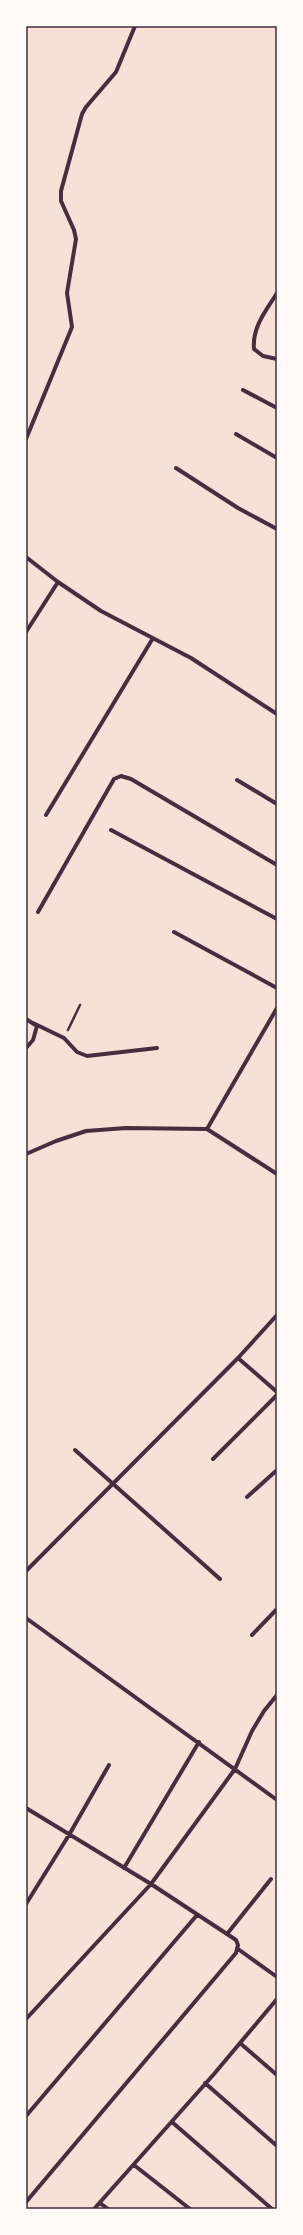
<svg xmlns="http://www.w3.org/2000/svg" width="303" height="2235" viewBox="0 0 303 2235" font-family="'PT Serif',serif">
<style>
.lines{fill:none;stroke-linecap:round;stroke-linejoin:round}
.path{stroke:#4a2c40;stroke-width:2.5}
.minor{stroke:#4a2c40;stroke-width:4}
.neatline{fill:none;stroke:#4a2c40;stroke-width:1.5}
</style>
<rect width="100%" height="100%" fill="#f7e1d7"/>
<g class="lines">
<!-- path -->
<path class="path" d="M68,1030L80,1005"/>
<!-- minor -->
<path class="minor" d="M277,293C266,311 252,327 254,349L263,356L277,359
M243,390L277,408
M236,434L277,458
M26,439L72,327L67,293L76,239L74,230L61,201V191L82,114L86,107L116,72L135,26
M176,468L238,508L277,529
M26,557L58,582L101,611L191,658L277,714
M26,632L58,582
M237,780L277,804
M46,815L153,638
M111,830L277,919
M38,912L114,779L121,776L131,779L277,865
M174,932L277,988
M26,1019L37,1026L33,1040L26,1048
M33,1023L64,1038L77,1052L87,1056L157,1048
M207,1129L277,1008
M26,1154L56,1141L86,1131L126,1128L207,1129L277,1174
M238,1358L277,1392
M75,1450L220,1579
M213,1459L277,1395
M247,1497L277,1470
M26,1571L238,1358L277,1315
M26,1618L277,1800
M252,1635L277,1609
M26,1808L151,1884L227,1934L236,1940L238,1945L236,1953L26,2202
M124,1868L199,1742
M26,1904L69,1835L109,1765
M227,1934L271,1879
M238,1949L277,1977
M26,2019L151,1884L235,1769L252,1731L264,1711L277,1695
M240,2043L277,2075
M205,2083L277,2146
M26,2116L197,1915
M172,2122L272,2209
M134,2165L190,2209
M100,2203L108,2209
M94,2209L214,2074L277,1999"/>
</g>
<!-- border -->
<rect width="303" height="2235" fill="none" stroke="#fffaf5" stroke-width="54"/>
<rect x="27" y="27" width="249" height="2181" class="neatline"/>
</svg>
